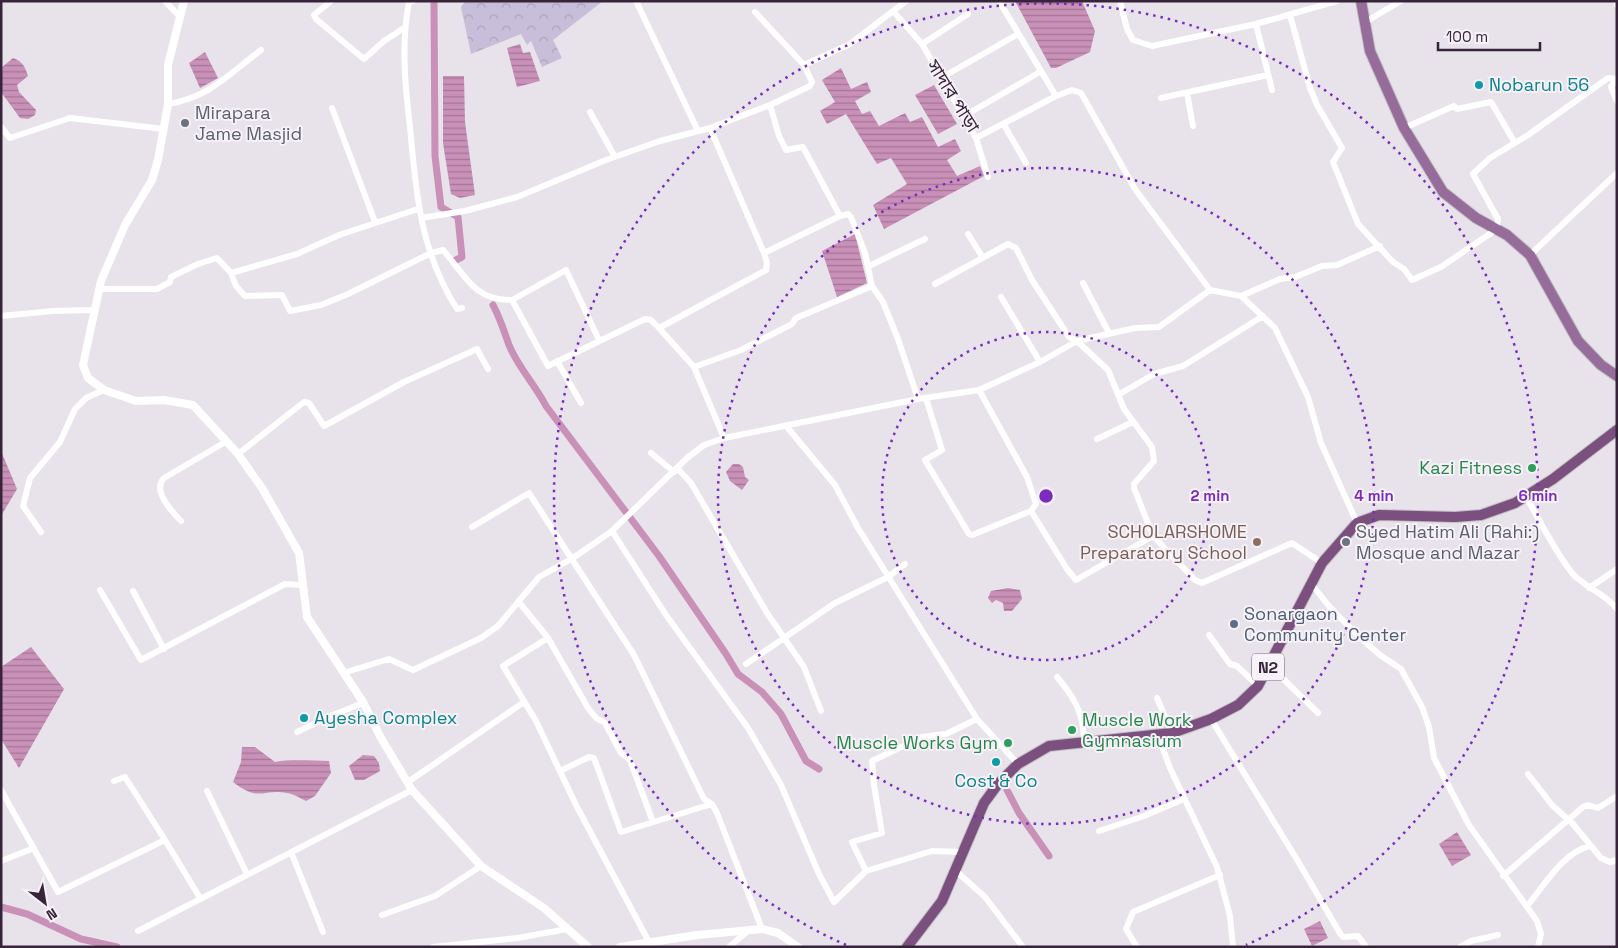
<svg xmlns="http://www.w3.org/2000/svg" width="1618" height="948" viewBox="0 0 1618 948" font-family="'Space Grotesk','Noto Sans Bengali',sans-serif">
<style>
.forest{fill:url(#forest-crowns)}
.water{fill:url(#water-rules)}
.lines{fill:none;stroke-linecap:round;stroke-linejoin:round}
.canal{stroke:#c990b8;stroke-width:7}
.primary-casing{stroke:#c3bdc4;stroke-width:12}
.trunk-casing{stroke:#c3bdc4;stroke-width:12}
.minor{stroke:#fff;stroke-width:6}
.tertiary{stroke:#fff;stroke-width:8}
.primary{stroke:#966c9b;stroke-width:10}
.trunk{stroke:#7b507e;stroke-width:10}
.ring{fill:none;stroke:#7b2cbf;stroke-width:2.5;stroke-dasharray:2.5 5}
.culture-dot{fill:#0f9aa8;stroke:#f6f2f7;stroke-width:2}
.worship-dot{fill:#6b7280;stroke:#f6f2f7;stroke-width:2}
.leisure-dot{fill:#2e9e5b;stroke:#f6f2f7;stroke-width:2}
.education-dot{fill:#8d6e63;stroke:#f6f2f7;stroke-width:2}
.service-dot{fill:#5c6f8a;stroke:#f6f2f7;stroke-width:2}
.labels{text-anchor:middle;stroke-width:4;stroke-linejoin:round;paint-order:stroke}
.shield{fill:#f6f2f7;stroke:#706273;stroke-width:1}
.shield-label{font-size:16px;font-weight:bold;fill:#37243a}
.culture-label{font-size:18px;fill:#0d838f;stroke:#f6f2f7;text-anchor:start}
.street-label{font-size:18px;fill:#37243a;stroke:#f6f2f7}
.worship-label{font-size:18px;fill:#5b616d;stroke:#f6f2f7;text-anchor:start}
.leisure-label{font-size:18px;fill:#27864d;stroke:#f6f2f7;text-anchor:end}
.education-label{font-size:18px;fill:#785e54;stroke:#f6f2f7;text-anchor:end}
.service-label{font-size:18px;fill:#4e5e75;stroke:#f6f2f7;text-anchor:start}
.centre{fill:#7b2cbf;stroke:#f6f2f7;stroke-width:2.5}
.ring-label{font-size:15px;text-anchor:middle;font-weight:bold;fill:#7b2cbf;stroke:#f6f2f7;stroke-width:4;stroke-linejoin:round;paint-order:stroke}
</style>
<defs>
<pattern id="forest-crowns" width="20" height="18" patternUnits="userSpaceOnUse" patternTransform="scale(1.25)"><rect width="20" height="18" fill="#c9bed9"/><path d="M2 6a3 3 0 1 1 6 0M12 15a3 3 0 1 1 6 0" fill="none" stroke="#ada3bb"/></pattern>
<pattern id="water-rules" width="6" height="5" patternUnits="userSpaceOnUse" patternTransform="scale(1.25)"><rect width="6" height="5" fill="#c990b8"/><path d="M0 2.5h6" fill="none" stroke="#a47597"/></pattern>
</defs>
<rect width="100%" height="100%" fill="#e8e2eb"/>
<!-- forest -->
<path class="forest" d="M465,1H603L553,40L562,58L542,67L531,41L527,45L521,34L471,54L461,7Z"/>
<!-- water -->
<path class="water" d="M1015,1H1082L1095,31L1090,52L1056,68H1051Z
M520,44L523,53L530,52L540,81L517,87L507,48Z
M205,52L218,78L200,88L189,63Z
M13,58C22,61 25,66 28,76L17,85L19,92L36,110L35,115L28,119L20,118L1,92V68Z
M841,68L851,89L867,82L871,92L855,101L862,114L870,111L879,126L905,113L910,122L922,117L938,147L955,139L961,151L947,160L957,176L980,166L984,176L884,229L873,205L907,184L891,158L877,164L846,114L827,124L820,111L835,102L822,80Z
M443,76H464L465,122L475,195L460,198L451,194L443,143Z
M934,85L957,124L938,134L915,95Z
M855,234L867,283L837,297L822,251Z
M1,451L17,489L1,516Z
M733,464H739L743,467L745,477L749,480L742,490L730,481L726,472Z
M1008,588L1020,590L1022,599L1012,611H1004L1003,603L996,600L992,603L988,598L991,591Z
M31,647L64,689L19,768L1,739V667Z
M242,747H255L275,762C292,759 312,761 329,761L331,773L315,796L306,801C300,798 294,794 287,793C262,788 260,803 233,782L241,762Z
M363,755L374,756L379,763L380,771L364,780H355L349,766Z
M1457,832L1471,855L1452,866L1439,844Z
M1320,921L1328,938L1312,946L1304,929Z"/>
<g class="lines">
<!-- canal -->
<path class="canal" d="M434,4L435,156L441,207L458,217L462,257L456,260
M493,305C500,318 504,331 509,345C518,367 535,385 546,406L659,556L726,654L738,674L762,692L781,714L806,761L819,769
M1007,790L1019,813L1049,856
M1,907L27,914L81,939L117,947"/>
<!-- primary casing -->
<g class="primary-casing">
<path id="primary" d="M1361,1L1370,51L1404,128L1443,192L1476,218L1507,235L1530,255L1578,341L1601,365L1617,376"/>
</g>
<!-- trunk casing -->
<g class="trunk-casing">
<path id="trunk" d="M907,947L942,901L984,803L998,784L1018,764L1049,746L1172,733L1211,719L1238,705L1258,686L1322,563L1357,523L1379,515L1455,517L1481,515L1515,503L1553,479L1617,430"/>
</g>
<!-- minor -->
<path class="minor" d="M165,1L179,16
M331,1L314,15L316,19L364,59L384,41L404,28
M413,1L409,2C401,43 405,85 410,127C416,193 420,251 457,309L462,308
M636,1L698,131
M906,1L850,44L804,65L812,82L810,86L770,105L710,128L764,253L840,216L848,214L851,217L865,253L872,286L883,302L898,339L918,399
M999,1L1056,96L1072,90L1081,93L1135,189L1210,290L1241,296L1275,328L1308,397L1321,443L1357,523
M1120,1L1127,29L1133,40L1152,46L1256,24L1337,1
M1616,1L1617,5
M893,11L922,44L976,138L1056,96
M755,12L804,65
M1290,15L1310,88L1317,105L1342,148L1333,162L1358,224L1393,262L1404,269L1412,280L1441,267L1497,229L1498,219L1473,174L1490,158L1528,135L1608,78L1617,79
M1365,22L1401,1
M1256,24L1272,90
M922,44L968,14
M941,78L1018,34
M1615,80L1611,87L1617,101
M1187,93L1193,126
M1161,98L1268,75
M168,104C210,97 229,74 261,50
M770,105L779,136L786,150L803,147L840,216
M332,108L375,222
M590,112L615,157
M964,116L1040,72
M1004,125L1026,163
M1,127L10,138L70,118L164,129
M1404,128L1454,106L1457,109L1491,102L1515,143
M976,138L988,177
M421,218L465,211L517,197L606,160L660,141L710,128
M968,234L983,258
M1530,255L1617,173
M869,266L925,239
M231,273L236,286L245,296L282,295L290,311L321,305L348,294L431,253L443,250C465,275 474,301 512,300L548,366L645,319L651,320L659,328L766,270L767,263L764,253
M1083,283L1109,333
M935,284L1008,244L1016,248L1032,280L1069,337L1077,341L1108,370L1124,409L1152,447L1154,461L1134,484V488L1153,536
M99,289H157L170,282L171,277L198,264L217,258L231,273L297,254L339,235L418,209
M1241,296L1280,279L1295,277L1322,266L1337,265L1380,246
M1001,297L1040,362
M512,300L566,270L599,340
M1,316L53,311L93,310
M659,328L694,367L741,350L792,324L796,318L872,286
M557,361L581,403
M694,367L724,438
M979,390L1027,477L1036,504L1031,511L1067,569L1076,580L1153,536L1195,580L1202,583L1292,543L1322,563
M1118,395L1154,374L1183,366L1263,316
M926,398L942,450L925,460L969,534L972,535L1031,511
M787,427L835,485L858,528L977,719L1018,764
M1097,439L1133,422
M651,453L674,472
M238,454L304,402L309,403L324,426L404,382L477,349L488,369
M677,468L691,483L767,613L804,667L821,711
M1526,497C1541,522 1554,550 1572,573C1585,588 1605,593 1617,609
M181,521C171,511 152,490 164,478L227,441
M472,527L529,493L634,655L704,799L712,804L717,813L762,929
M612,531L666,615L748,728L781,785L819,874L834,902L866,871L932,851L962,852
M41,532L23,506L30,478L60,442L75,409L86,398L104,390
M1310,582L1328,605L1356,634L1380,655L1401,669L1422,707L1429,727L1434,758L1469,825L1537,921L1541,934L1538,947
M1589,588L1617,569
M100,590L141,660L285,584L304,585
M133,591L164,649
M519,602L548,638L503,666L536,721L576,805L649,942
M1209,635L1230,664L1237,666L1258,686
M548,638L588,708L596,718L605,723L621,753L630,760L653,822
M746,664L835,603L888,577L905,564
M1269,665L1318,713
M343,673L389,659L413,670L481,638L498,626L539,577L573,558L612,531L687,458L704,445L724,438L918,399L979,390L1040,362L1077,341L1135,328L1159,327L1210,290
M1057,677C1074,697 1084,714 1084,741
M1157,698L1172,733
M1211,719L1299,863L1341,935L1343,937L1358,936L1366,947
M297,732L328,717L363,703
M1158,735L1170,768L1217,867L1230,916L1233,947
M560,771L589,757L594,758L621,832L712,804
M1528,774L1552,805L1573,824L1601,858L1610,862L1617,860
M114,781L125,777L165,840
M408,782L524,702
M1,790L58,892L165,840L200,898
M207,791L247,874
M1099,831L1144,816L1184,799
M291,852L323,932
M1,861L34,848
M866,871L852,842L882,833L874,785L872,761L922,737L946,734L977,719
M956,871L985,897L1023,947
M1503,876L1583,807L1588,805L1598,808L1617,796
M1527,906C1544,886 1563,852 1590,846
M382,915L435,896L481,866
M138,931L412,790
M433,947L518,938L567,929
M729,947L749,930
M1137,947L1126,929L1133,912L1220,875
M1460,947L1471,941L1498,935"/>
<!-- tertiary -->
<path class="tertiary" d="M184,1L168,65V104L158,160L152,180L125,225L101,281L83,365L88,378L104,390L136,401L164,400L193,405L238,454L262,488L299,553L307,617L363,702L381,738L412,790L481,866L544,908L588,947
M620,947L697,935L762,929L778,933L798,947"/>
<!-- primary -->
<use href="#primary" class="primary"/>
<!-- trunk -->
<use href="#trunk" class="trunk"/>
</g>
<!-- distance rings -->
<g class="ring">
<circle cx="1046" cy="496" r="164"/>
<circle cx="1046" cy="496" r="328"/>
<path d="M846 945A492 492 0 1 1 1246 945"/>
</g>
<!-- markers -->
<g class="culture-dot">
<circle cx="1479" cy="85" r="5"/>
<circle cx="304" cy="718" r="5"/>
<circle cx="996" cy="762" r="5"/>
</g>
<g class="worship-dot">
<circle cx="185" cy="123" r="5"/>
<circle cx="1346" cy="542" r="5"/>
</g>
<g class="leisure-dot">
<circle cx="1532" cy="468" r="5"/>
<circle cx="1072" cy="730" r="5"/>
<circle cx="1008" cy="743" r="5"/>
</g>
<circle class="education-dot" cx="1257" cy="542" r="5"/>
<circle class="service-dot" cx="1234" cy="624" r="5"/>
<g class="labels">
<!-- shield labels -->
<rect class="shield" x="1252" y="653.5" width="32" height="27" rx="4"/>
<g class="shield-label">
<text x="1268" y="673">N2</text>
</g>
<!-- culture labels -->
<g class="culture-label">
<text x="1489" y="91">Nobarun 56</text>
<text x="314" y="724">Ayesha Complex</text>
<text x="996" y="787" text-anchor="middle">Cost &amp; Co</text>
</g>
<!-- street labels -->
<g class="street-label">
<text transform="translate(953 96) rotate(58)" y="6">সাদার পাড়া</text>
</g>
<!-- worship labels -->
<g class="worship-label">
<text x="195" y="119">Mirapara<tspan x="195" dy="21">Jame Masjid</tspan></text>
<text x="1356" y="538">Syed Hatim Ali (Rahi:)<tspan x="1356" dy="21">Mosque and Mazar</tspan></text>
</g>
<!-- leisure labels -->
<g class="leisure-label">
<text x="1522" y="474">Kazi Fitness</text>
<text x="1082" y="726" text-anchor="start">Muscle Work<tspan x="1082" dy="21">Gymnasium</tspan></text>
<text x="998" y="749">Muscle Works Gym</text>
</g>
<!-- education labels -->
<g class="education-label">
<text x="1247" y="538">SCHOLARSHOME<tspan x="1247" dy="21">Preparatory School</tspan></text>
</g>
<!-- service labels -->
<g class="service-label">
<text x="1244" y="620">Sonargaon<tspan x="1244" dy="21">Community Center</tspan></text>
</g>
</g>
<circle cx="1046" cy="496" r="8" class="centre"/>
<g class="ring-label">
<text x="1210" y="501">2 min</text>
<text x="1374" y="501">4 min</text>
<text x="1538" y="501">6 min</text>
</g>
<!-- border -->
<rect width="1618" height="948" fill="none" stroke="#37243a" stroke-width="5"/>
<!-- north arrow -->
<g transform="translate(45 903) rotate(149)" stroke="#f6f2f7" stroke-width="4" paint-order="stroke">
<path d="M0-4L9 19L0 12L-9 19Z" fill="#37243a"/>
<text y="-8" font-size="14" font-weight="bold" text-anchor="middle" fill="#37243a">N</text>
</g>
<!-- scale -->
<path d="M1438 42v8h102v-8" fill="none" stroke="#37243a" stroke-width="2.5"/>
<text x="1446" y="42" font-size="15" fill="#37243a" stroke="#f6f2f7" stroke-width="4" paint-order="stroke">100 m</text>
</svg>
